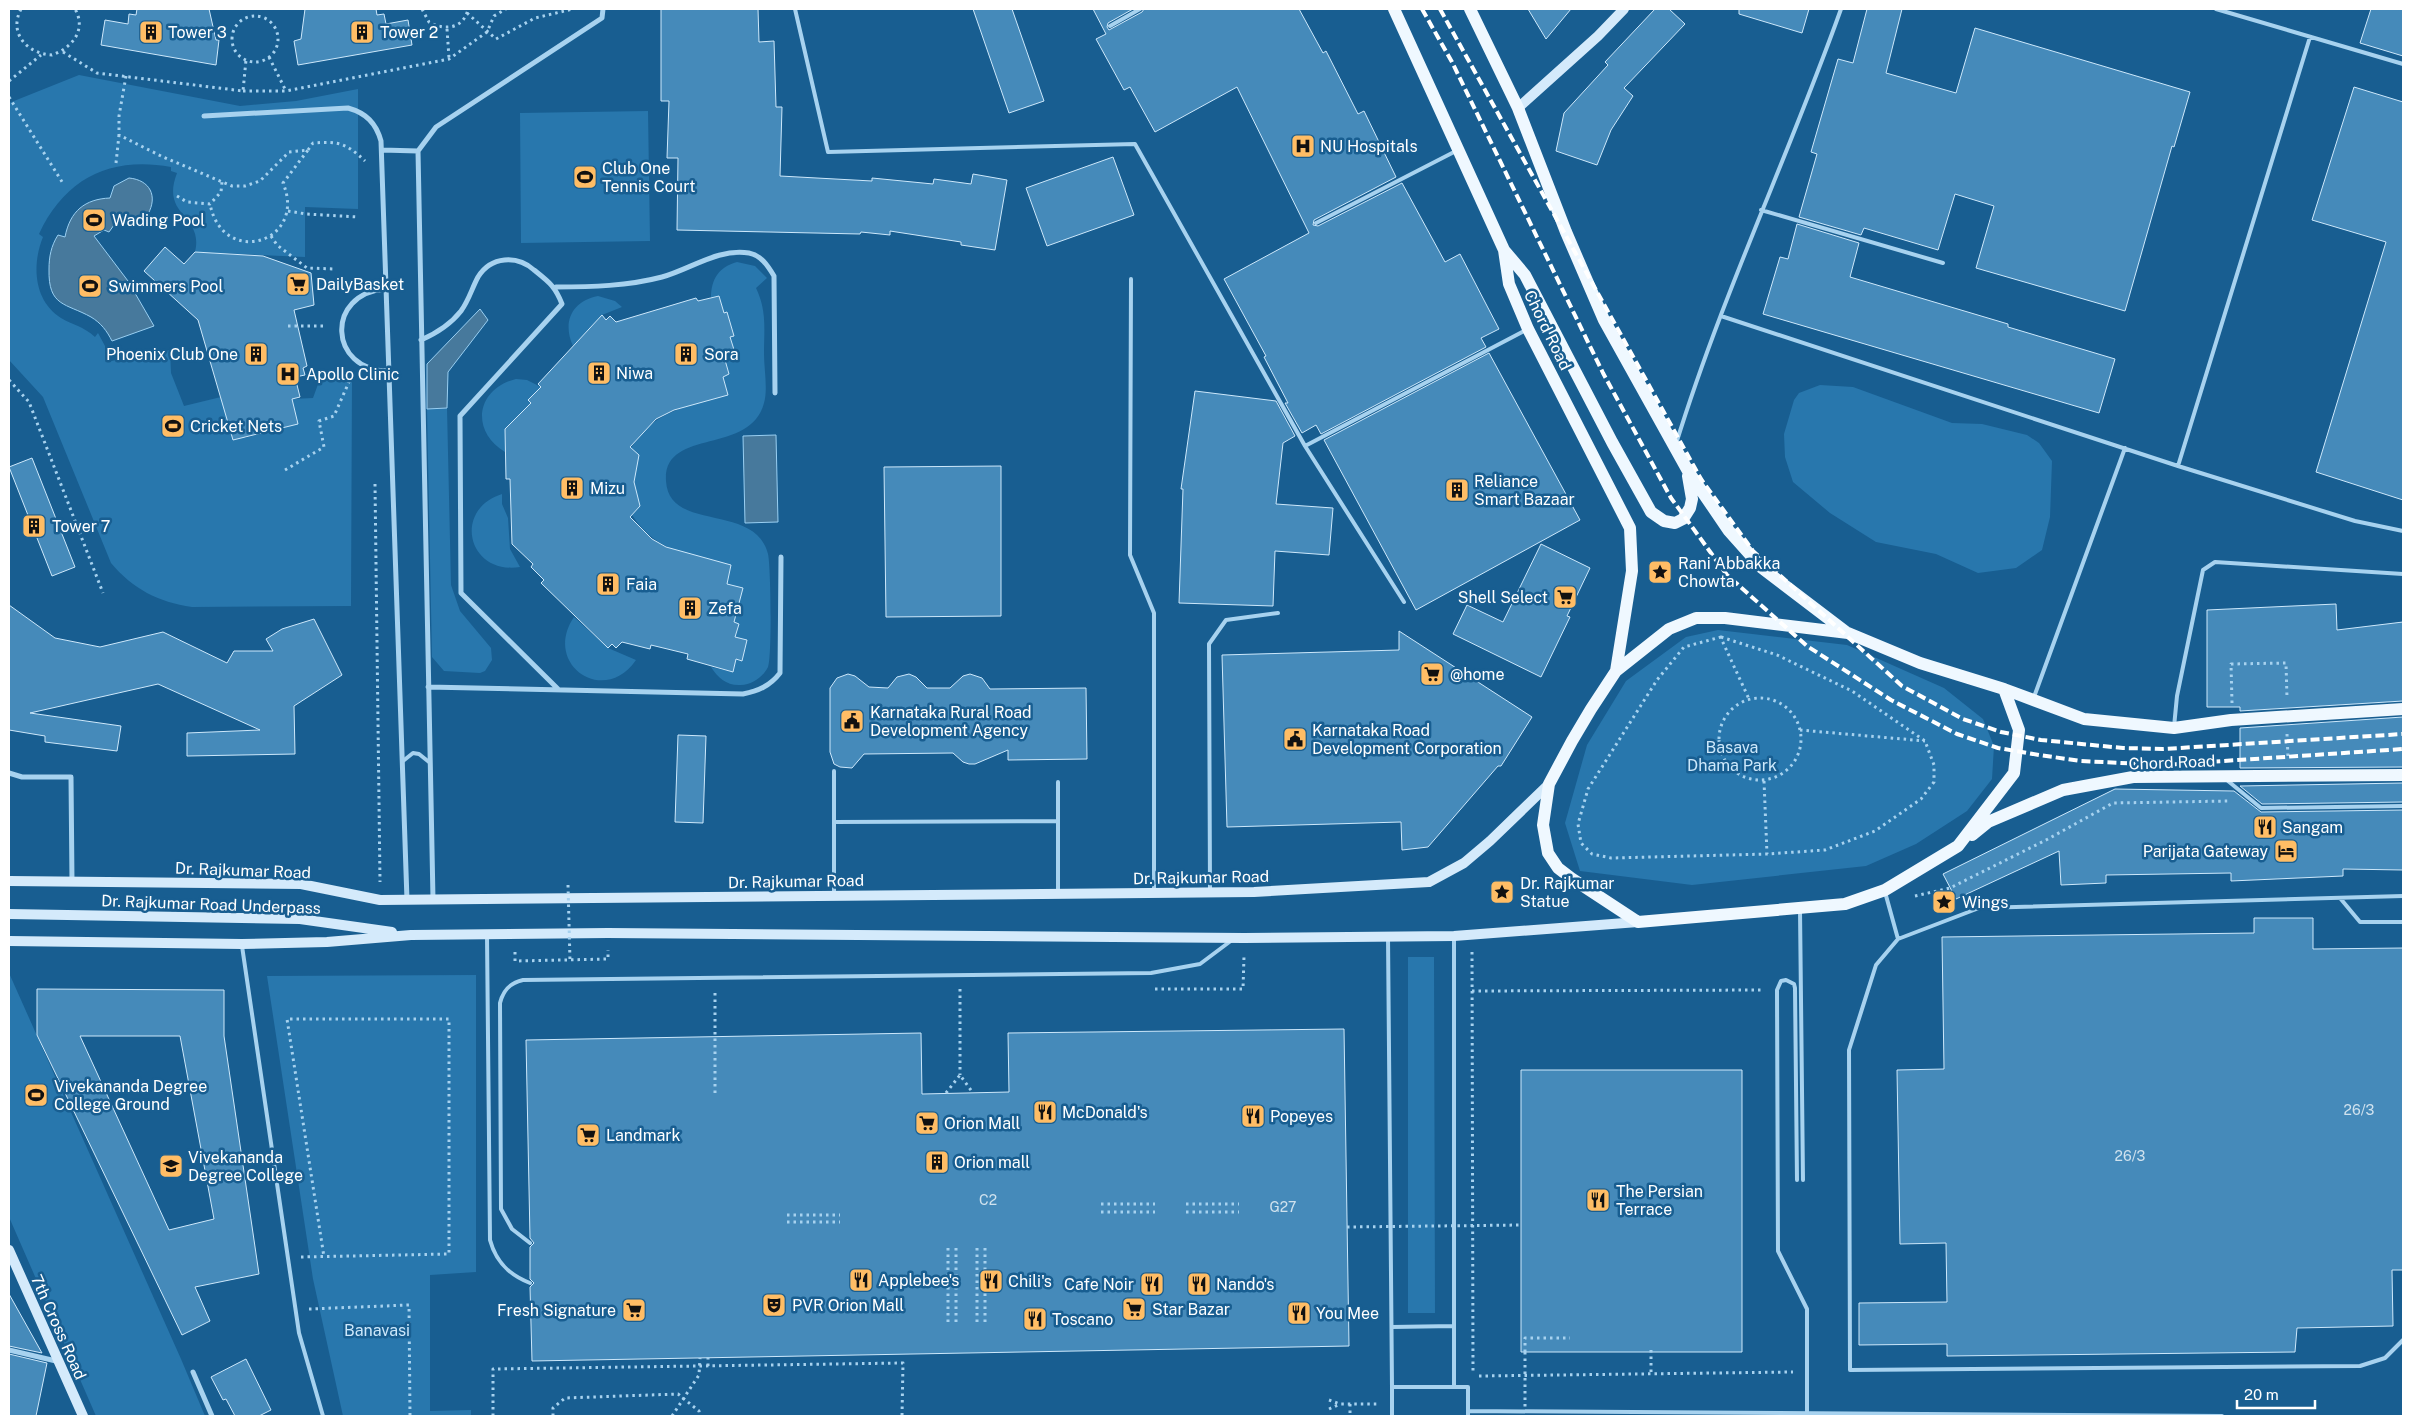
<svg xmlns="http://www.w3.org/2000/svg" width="2412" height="1425" viewBox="0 0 2412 1425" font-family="'Public Sans',sans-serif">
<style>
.green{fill:#2877ad}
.water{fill:#47799c;stroke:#99cff2}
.building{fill:#458aba;stroke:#cde8fb;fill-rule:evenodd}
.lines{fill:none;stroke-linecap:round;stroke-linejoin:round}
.path{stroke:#a7d2ef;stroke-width:3;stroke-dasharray:2.5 4;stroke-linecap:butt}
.lane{stroke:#a7d2ef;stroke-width:4}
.street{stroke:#a7d2ef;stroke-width:5}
.secondary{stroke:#d4eafb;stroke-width:10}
.primary{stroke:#eff8ff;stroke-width:12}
.rail{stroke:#fff;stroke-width:4;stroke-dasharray:9 4;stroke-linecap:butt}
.path-bridge{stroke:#a7d2ef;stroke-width:3;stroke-dasharray:2.5 4;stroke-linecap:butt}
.labels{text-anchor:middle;stroke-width:5;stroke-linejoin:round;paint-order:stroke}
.number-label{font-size:14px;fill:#d0e2ee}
.poi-label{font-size:16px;fill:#fff;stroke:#185e91;text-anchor:start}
.street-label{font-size:16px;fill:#fff;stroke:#185e91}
.park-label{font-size:16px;fill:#cde8fb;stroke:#185e91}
</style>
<rect width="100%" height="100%" fill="#185e91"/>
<!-- green -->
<path class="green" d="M79,75L240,106L296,101L358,89V209L305,207V257L195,252C204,214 160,217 177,173L171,171V167C111,156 65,178 39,234L43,237C32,264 33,300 61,318C73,325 83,326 95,337L98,333L105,346L106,362L170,350L171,373L184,406L221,397L245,438L297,424L292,399L313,398L321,376L352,377L351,606L192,607C158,602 133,589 111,563L43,397L9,360V103Z
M648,111L650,241L521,243L520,113Z
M737,262L755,266L767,278L756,288C767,311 764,329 764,354C764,369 768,389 764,403C750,456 663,427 666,481C669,533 755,502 768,554C771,566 772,658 768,667C763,677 752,685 741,685C727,686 718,678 711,667L733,672L736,659L742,661L747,640L735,637L739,624L734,622L742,588L727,584L731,565C690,555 657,553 632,515L640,506L635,494L631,448C654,410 688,406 728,395L723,377L729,374L725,360L736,356L730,337L734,336L727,312L724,313L719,296L711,298C711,279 719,267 737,262Z
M598,296L615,301L622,307L602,315L573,346C562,322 572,301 598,296Z
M516,379L527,380L541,387L528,400L531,403L505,432V452C470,431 476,389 516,379Z
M1820,385L1853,387L1952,423L1982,424L2027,435L2039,443L2052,461L2050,517L2042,550L2016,568L1978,573L1936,554L1876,542L1830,513L1793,482L1785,457L1784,434L1794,400L1799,393Z
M447,408L451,585L460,611L491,648L492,660L485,671L480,673L444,671L432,657L427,409Z
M502,494V504L508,518L510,549L520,567C468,575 452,510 502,494Z
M574,617L608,648L636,660C604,707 542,664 574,617Z
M1718,630L1847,645L1944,688L1983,719L1994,746L1992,779L1967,811L1916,844L1866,866L1692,885L1580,871L1565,823L1587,745L1626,681L1686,637Z
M1408,957H1434L1435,1313H1408Z
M9,973L181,1359L205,1416H96L9,1217Z
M476,975V1272L430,1275V1411L471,1410V1416H343L313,1279L267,976Z"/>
<!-- water -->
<path class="water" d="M129,178C150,180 158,196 148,214L134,222L119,218L109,232L104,230L94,236L128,281L154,326L112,341C107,331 101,323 91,317C66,303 48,307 49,269C49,257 51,246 58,235L65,237C70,211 85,199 110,198L114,186Z
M480,309L488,320L448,372L447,408L427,409V364Z
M776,435L778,522L745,523L743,436Z"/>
<!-- building -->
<path class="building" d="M137,9H209L216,40H219L216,65L101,45L105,20L128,24L129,14L136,15Z
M305,9H376L377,15L384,14L386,24L408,20L412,45L298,65L294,41L301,39Z
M661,9H758L759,42L774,41L776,107H782L780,176L872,181V178L933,184L934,179L971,184L973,174L1007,180L995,250L961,245V242L890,231V235L861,232L860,234L677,230L678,158H667L669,101H661Z
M973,9H1012L1044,101L1009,113Z
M1093,9H1133L1108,23L1107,27L1109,30L1142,12L1144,9H1299L1323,53L1326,51L1358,114L1364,111L1396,177L1314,220L1313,225L1318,226L1402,183L1445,262L1460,254L1499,329L1481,338L1486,347L1321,434L1316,425L1302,433L1285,403H1288L1264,357L1266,356L1224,279L1309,233L1237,87L1155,132L1130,87L1124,90L1096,39L1106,34Z
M1528,9H1571L1546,39Z
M1655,9H1669L1685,24L1624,88L1633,96L1611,130L1597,165L1556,151L1564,113L1608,65L1605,62Z
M1739,9H1809L1802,33L1739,14Z
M1867,9H1902L1886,73L1956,93L1975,28L2190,92L2174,147L2172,146L2125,311L1976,268L1994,206L1955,194L1938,250L1864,228L1861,235L1799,217L1817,154L1811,152L1838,59L1853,63Z
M2371,9H2403V56L2360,43Z
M2354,87L2403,102V500L2316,472L2386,242L2312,220Z
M1113,157L1134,215L1047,246L1026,188Z
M1797,224L1859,243L1850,277L2008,324V327L2115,359L2099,413L1763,314L1780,257L1788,259Z
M165,247L184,264L195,252L263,256L311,273L314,305L294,310L307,366L303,368L305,375L295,377L300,397L292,399L298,424L233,440L198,320L144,271Z
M719,296L724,313L727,312L734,336L730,337L736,356L725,360L729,374L723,377L728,395L674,410L656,419L630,447L639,455L634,482L640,506L630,517L652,539L666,547L731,565L727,584L743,588L734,622L739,624L735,637L747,640L742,661L736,659L733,672L687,659L688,654L651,645L650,649L622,642L616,648L612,644L608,648L541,583L544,580L531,567L533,564L512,544L510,479H506L505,429L531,403L528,400L541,387L538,384L602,315L606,320L610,316L616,322L696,298L698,301Z
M1489,353L1580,520L1416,610L1324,440Z
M1195,391L1276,401L1295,436L1283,443L1276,504L1333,508L1329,555L1275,551L1273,606L1179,603L1183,489H1181Z
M32,458L75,567L52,576L9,467Z
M1001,466V616L886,617L884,467Z
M1541,544L1590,568L1567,616L1570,617L1541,677L1453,634L1467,605L1503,622Z
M2336,604L2337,630L2403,622V701L2240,711V707H2207V610Z
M9,605L55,638L100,647L163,632L227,663L234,651H273L266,639L282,629L314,619L342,675L294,706L295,754L187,756V733L260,730L158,684L30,713L121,726L117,751L45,742V736L9,730Z
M1399,631L1532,717L1501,766H1498L1428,847L1402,850L1401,822L1227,827L1222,655L1399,650Z
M848,674L855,676L869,687L888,688L897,677L909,674L916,677L927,688H950L963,676L970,674L982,678L990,689L1086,688L1087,759L1008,760V750L975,764H969L963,762L953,753L864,754L852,768L840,767L834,764L830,752V688L837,678Z
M2403,717V767L2240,768V728Z
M678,735L706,736L703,823L675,822Z
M2403,783V802L2262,804L2240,786Z
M2115,789L2234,791L2261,812L2403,810V870L2343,869V876L2231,881V873L2106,875V883L2061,885L2059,851L1956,899L1943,874Z
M2254,918H2313V949L2403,948V1270H2392L2393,1326L2297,1328L2295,1352L1947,1356V1344L1859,1345V1303L1947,1302L1946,1243L1900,1244L1897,1070L1944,1069L1942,937L2254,933Z
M37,989L224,990V1036L259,1274L195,1287L210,1321L182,1335L37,1035ZM80,1036H180L214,1219L169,1230Z
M1344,1029L1349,1346L532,1361L530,1287L534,1283L530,1279V1247L534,1243L530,1238L526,1040L921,1033L922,1094L1009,1092L1008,1033Z
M1521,1070H1742V1352H1521Z
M9,1294L42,1353L9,1346Z
M9,1354L47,1363L36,1416H9Z
M246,1359L271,1410L259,1416H235L226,1399L223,1400L211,1377Z"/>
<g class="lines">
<!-- path -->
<path class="path" d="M21,9C8,34 28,54 52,55C72,48 87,30 75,9
M422,9L429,22C444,31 464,29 468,9
M467,13L496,39L535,18L573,9
M232 39a23 23 0 1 1 46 0a23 23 0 1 1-46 0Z
M447,29L449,58
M63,52L97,73L243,91L246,60
M269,57L286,91
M126,76L119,116V135L163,157L232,186H245L260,181L289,152L308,150L283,183C308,242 223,269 210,204
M9,81L41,55
M243,91H286L449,59L487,32L494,16L506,9
M9,97L64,185
M308,150L313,143C338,141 346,143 365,161
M116,163L119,135
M177,196L187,202L210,204L221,192L222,182
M288,211L306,214L359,217
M271,236L277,245L307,268L334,269
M288,326H326
M9,380L29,402L103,593
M285,470L324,447L319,421L334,416L352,375
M375,484L380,882
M1720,636L1749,699
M1721,637L1777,655L1852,691L1925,741L1934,765V782L1921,799L1875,831L1825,850L1767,854L1611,858L1592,854L1581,843L1578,824L1588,789L1657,680L1684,647Z
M1719 739a41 41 0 1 1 82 0a41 41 0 1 1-82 0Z
M2232,703L2231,664L2286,663L2287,698
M1800,730L1925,741
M2287,734L2288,758
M1764,781L1767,854
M1915,896L1950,888L2048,839L2113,803L2229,801
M515,952V961L608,959V950
M1472,952L1473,1373
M960,989V1075
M1155,989H1243L1244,956
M1472,991L1763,990
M715,993V1097
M946,1093L960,1075L973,1093
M1101,1204H1155
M1186,1204H1239
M1101,1212H1155
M1186,1212H1239
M787,1215H840
M787,1222H840
M948,1248V1326
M956,1248V1326
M977,1248V1326
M985,1248V1326
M301,1257L449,1254V1019H287L324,1257
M309,1309L409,1305L410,1416
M1651,1350V1374
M1525,1352V1338H1570
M708,1366V1357
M1479,1376L1793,1372
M1329,1400L1340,1404H1377
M1350,1404V1416
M1329,1409L1340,1404
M493,1416V1369L903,1363L902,1416
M553,1416V1408L565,1398L678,1394L699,1411L700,1416"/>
<!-- lane -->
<path class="lane" d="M795,9L828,152L1135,144L1305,446
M2216,9L2403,64
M1110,26L1140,9
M1761,210L1943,263
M1316,223L1456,151
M1131,279L1130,555L1154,613V892
M1721,316L2178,466L2355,521L2403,531
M1676,444C1722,295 1789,155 1841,9
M2178,466L2310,37
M1404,602L1305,446L1526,330
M2034,697L2125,448
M2174,727L2177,696L2203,570L2215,562L2403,574
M403,761L413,753L419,754L429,762
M834,771V895
M2228,781L2261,808L2403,806
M1058,782V894
M834,822L1058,821
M1210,891L1209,644L1226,620L1278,613
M1885,892L1898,939
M2403,896L1979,908L1898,939L1876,965L1849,1050L1850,1370L2360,1366L2385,1358L2403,1340
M2340,898L2360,922H2403
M1800,910L1803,1180
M487,935L490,1240C496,1262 509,1275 530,1283
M1388,936L1392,1387
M242,946L299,1333L323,1416
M1797,1180L1795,988L1794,984L1786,980L1781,981L1777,990L1778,1251L1807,1309V1416
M530,1243L512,1229L501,1209L500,1003C503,991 509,983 523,980L1151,973L1200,964L1232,940
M1392,1327L1454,1326
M1454,1387V938
M1468,1411L2222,1416
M1392,1416V1387H1468V1416"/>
<!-- street -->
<path class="street" d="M204,116L348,108C366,113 376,123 381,141L407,900
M382,150L418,151L436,127L602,18L603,9
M418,151L433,899
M556,287C591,287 628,286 662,277C691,269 718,248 749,253C761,255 768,266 774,276L775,393
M386,289C325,293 328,371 389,371
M421,340C437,333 450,325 461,311C469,300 472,288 478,277C491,256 517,255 534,270C549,282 555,286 562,304L460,416L461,593L558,689
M428,687L743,694C758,691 770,686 780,673L781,557
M9,773L22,777H71L72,882
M9,1350L56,1361
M193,1372L212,1416"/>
<!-- secondary -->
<path class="secondary" d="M1518,108L1598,36L1624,9
M9,881L301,884L380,900L1254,892L1429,882L1464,863L1490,841L1549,784
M9,914L300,919L392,932
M9,941L242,944L327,942L411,935L608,933L1244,938L1454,936L1638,922
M9,1250L83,1416"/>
<!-- primary -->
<path class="primary" d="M1394,9L1504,250L1509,284L1528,329L1630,528L1632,571L1616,671
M1470,9L1518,108L1566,232L1604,320L1688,471L1729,531L1762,568L1846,632
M1504,250L1525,275L1612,442L1651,512L1664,521L1675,523L1683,519L1690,508L1692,499L1688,476
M2004,689L2019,730L2014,773L1958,846L1885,890L1845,904L1638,922L1571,878L1558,868L1548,853L1543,825L1549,784L1572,741L1591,709L1616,671L1669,629L1696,618H1725L1848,633L1920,663L2004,689L2084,719L2174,728L2231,720L2403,709
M1972,835L1988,822L2063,790L2133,777L2403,775"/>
<!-- rail -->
<path class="rail" d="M1422,9L1452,62L1603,373L1671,498L1727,575L1807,646L1891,700L1957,734L1998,748L2039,755L2081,761L2164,765L2403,749
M1440,9L1701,479L1753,551L1902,686L1963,719L2001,732L2041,740L2123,748L2163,749L2403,734"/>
<!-- path-bridge -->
<path class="path-bridge" d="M568,885L570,961
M1347,1227L1521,1225
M1525,1352V1416
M672,1416L699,1375L700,1358"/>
</g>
<!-- icons -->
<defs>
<g id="building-square" transform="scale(1.25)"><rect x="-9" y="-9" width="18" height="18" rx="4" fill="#ffbd65" stroke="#185e91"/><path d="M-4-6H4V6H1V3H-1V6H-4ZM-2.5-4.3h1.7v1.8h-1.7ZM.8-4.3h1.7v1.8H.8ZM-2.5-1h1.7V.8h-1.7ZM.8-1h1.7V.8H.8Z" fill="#111"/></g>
<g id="hospital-square" transform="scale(1.25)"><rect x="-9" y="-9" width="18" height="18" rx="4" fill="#ffbd65" stroke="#185e91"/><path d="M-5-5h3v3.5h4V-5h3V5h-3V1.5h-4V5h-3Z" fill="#111"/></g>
<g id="stadium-square" transform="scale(1.25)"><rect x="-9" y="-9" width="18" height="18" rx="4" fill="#ffbd65" stroke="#185e91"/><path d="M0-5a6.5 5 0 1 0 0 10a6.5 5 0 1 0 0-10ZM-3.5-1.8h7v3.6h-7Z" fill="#111"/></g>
<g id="supermarket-square" transform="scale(1.25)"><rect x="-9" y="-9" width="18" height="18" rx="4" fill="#ffbd65" stroke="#185e91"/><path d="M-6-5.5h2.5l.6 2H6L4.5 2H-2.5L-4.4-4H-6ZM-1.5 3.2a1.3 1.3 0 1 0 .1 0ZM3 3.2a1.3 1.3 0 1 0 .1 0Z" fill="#111"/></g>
<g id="sight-square" transform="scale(1.25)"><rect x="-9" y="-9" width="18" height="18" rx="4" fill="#ffbd65" stroke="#185e91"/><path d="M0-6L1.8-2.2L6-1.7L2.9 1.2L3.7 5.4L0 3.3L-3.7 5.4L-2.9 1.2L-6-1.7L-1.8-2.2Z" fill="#111"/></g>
<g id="civic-square" transform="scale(1.25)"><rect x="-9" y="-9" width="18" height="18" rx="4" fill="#ffbd65" stroke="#185e91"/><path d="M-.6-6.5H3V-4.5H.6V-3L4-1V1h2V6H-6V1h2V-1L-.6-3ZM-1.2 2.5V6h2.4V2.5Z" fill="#111"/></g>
<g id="restaurant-square" transform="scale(1.25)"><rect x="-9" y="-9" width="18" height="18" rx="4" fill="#ffbd65" stroke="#185e91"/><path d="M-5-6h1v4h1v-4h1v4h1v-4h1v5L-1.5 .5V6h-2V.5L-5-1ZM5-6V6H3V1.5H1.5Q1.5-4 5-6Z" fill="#111"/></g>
<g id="hotel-square" transform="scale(1.25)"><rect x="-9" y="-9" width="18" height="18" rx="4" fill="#ffbd65" stroke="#185e91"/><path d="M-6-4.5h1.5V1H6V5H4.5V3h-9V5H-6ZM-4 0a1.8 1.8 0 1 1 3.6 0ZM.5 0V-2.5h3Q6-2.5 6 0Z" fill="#111"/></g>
<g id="university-square" transform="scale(1.25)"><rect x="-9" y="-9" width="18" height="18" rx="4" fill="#ffbd65" stroke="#185e91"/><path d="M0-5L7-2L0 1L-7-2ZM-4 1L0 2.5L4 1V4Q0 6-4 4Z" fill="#111"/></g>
<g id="theatre-square" transform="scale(1.25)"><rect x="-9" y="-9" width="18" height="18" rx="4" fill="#ffbd65" stroke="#185e91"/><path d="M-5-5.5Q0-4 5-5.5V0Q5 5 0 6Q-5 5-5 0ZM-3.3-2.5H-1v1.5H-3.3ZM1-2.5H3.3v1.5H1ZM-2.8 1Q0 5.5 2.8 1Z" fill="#111"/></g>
</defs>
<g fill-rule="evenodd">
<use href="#building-square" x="151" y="32"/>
<use href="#building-square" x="362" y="32"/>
<use href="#hospital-square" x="1303" y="146"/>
<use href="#stadium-square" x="585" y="177"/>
<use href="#stadium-square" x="94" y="220"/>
<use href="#supermarket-square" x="298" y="284"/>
<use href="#stadium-square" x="90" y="286"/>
<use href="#building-square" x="256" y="354"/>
<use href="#building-square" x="686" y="354"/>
<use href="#building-square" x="599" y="373"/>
<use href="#hospital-square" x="288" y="374"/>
<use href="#stadium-square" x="173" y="426"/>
<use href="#building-square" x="572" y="488"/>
<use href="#building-square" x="1457" y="490"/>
<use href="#building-square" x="34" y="526"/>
<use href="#sight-square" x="1660" y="572"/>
<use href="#building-square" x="608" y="584"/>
<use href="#supermarket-square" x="1565" y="597"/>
<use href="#building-square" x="690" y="608"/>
<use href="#supermarket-square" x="1432" y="674"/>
<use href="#civic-square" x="852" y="721"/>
<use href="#civic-square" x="1295" y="739"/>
<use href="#restaurant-square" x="2265" y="827"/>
<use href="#hotel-square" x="2286" y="851"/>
<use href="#sight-square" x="1502" y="892"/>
<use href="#sight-square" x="1944" y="902"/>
<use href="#stadium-square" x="36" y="1095"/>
<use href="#restaurant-square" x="1045" y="1112"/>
<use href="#restaurant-square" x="1253" y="1116"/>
<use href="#supermarket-square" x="927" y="1123"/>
<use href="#supermarket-square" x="588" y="1135"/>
<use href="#building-square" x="937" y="1162"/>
<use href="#university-square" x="171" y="1166"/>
<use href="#restaurant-square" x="1598" y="1200"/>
<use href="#restaurant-square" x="861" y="1280"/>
<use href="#restaurant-square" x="991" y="1281"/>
<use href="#restaurant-square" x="1152" y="1284"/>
<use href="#restaurant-square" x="1199" y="1284"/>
<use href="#theatre-square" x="774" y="1305"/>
<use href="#supermarket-square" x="1134" y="1309"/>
<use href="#supermarket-square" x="634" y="1310"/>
<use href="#restaurant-square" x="1299" y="1313"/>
<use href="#restaurant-square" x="1035" y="1319"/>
</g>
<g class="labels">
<!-- number labels -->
<g class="number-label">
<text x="2359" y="1115">26/3</text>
<text x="2130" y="1161">26/3</text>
<text x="988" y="1205">C2</text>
<text x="1283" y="1212">G27</text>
</g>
<!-- poi labels -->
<g class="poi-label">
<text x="168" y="38">Tower 3</text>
<text x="380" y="38">Tower 2</text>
<text x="1320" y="152">NU Hospitals</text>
<text x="602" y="174">Club One<tspan x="602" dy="18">Tennis Court</tspan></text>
<text x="112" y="226">Wading Pool</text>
<text x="316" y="290">DailyBasket</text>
<text x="108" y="292">Swimmers Pool</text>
<text x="238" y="360" text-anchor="end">Phoenix Club One</text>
<text x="704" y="360">Sora</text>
<text x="616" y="379">Niwa</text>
<text x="306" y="380">Apollo Clinic</text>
<text x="190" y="432">Cricket Nets</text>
<text x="1474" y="487">Reliance<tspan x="1474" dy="18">Smart Bazaar</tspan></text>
<text x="590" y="494">Mizu</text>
<text x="52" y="532">Tower 7</text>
<text x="1678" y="569">Rani Abbakka<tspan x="1678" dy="18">Chowta</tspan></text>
<text x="626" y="590">Faia</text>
<text x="1548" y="603" text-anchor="end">Shell Select</text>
<text x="708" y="614">Zefa</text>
<text x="1450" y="680">@home</text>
<text x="870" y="718">Karnataka Rural Road<tspan x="870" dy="18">Development Agency</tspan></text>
<text x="1312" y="736">Karnataka Road<tspan x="1312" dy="18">Development Corporation</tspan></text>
<text x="2282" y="833">Sangam</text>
<text x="2268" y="857" text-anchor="end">Parijata Gateway</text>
<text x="1520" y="889">Dr. Rajkumar<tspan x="1520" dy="18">Statue</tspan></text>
<text x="1962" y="908">Wings</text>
<text x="54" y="1092">Vivekananda Degree<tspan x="54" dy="18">College Ground</tspan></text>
<text x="1062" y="1118">McDonald's</text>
<text x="1270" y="1122">Popeyes</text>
<text x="944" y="1129">Orion Mall</text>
<text x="606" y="1141">Landmark</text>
<text x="188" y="1163">Vivekananda<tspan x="188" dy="18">Degree College</tspan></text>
<text x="954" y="1168">Orion mall</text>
<text x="1616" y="1197">The Persian<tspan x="1616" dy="18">Terrace</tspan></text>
<text x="878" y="1286">Applebee's</text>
<text x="1008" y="1287">Chili's</text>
<text x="1134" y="1290" text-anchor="end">Cafe Noir</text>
<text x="1216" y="1290">Nando's</text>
<text x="792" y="1311">PVR Orion Mall</text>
<text x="1152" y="1315">Star Bazar</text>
<text x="616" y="1316" text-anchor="end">Fresh Signature</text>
<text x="1316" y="1319">You Mee</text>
<text x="1052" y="1325">Toscano</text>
</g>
<!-- street labels -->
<g class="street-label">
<text transform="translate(1548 330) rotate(64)" y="6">Chord Road</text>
<text transform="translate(2172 762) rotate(-2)" y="6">Chord Road</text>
<text transform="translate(243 870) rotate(2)" y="6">Dr. Rajkumar Road</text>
<text transform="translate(1201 877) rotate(-1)" y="6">Dr. Rajkumar Road</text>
<text transform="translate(796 881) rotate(-1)" y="6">Dr. Rajkumar Road</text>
<text transform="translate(211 904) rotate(2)" y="6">Dr. Rajkumar Road Underpass</text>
<text transform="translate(59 1327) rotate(66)" y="6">7th Cross Road</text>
</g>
<!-- park labels -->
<g class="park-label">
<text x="1732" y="753">Basava<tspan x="1732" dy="18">Dhama Park</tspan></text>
<text x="377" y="1336">Banavasi</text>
</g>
</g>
<!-- border -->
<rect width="2412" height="1425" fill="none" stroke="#ffffff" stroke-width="20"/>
<!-- scale -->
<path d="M2237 1400v8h78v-8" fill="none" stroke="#ffffff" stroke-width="2.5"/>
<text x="2244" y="1400" font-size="15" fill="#ffffff" stroke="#185e91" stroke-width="4" paint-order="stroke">20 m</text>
</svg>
